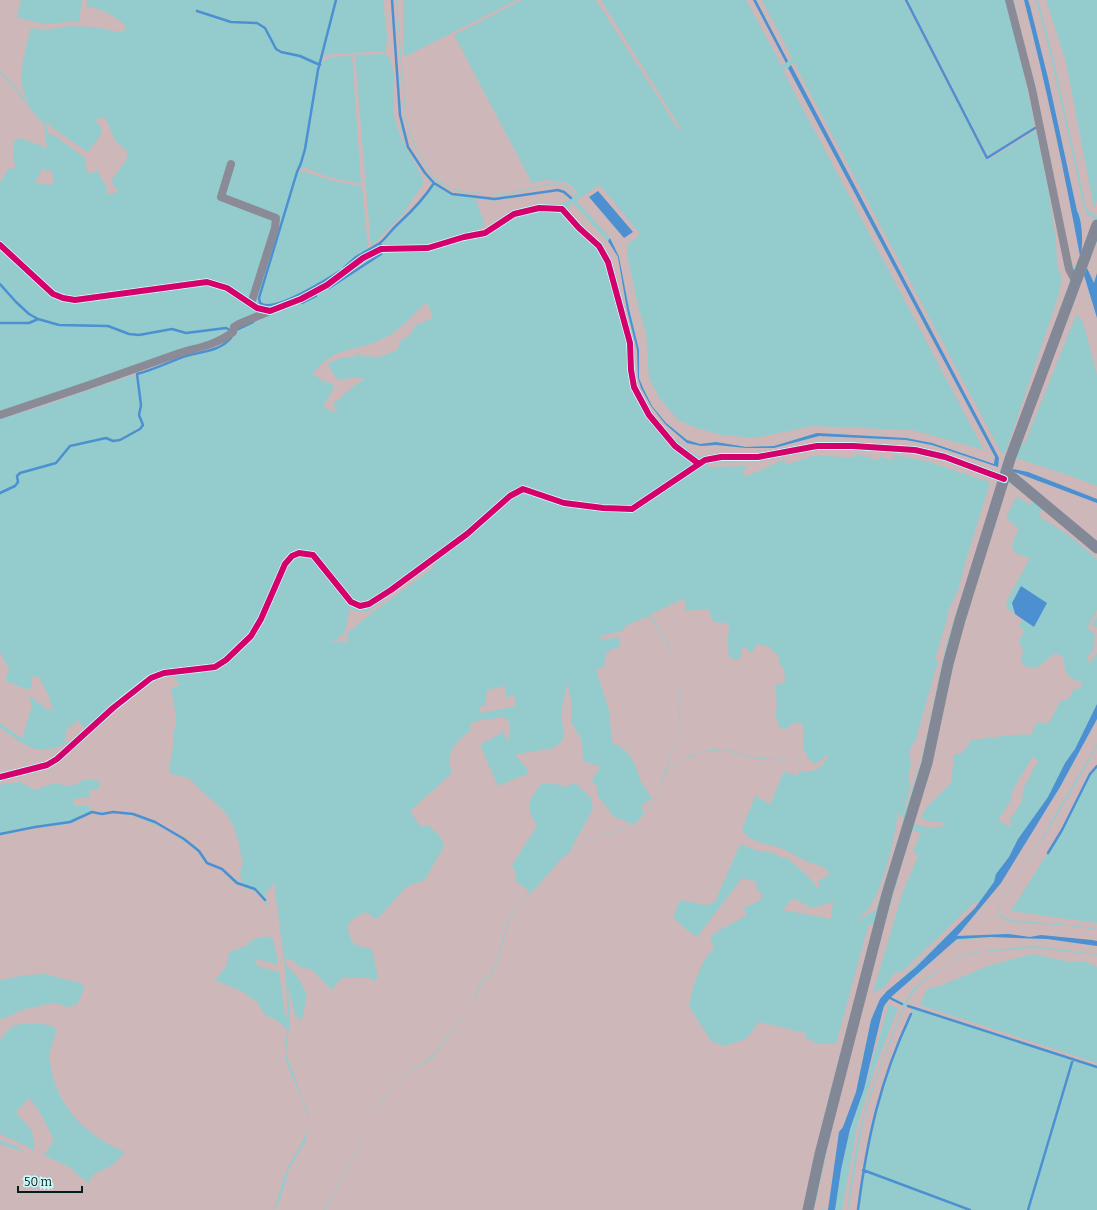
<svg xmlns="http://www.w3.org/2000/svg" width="1097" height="1210" viewBox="0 0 1097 1210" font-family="Bitter,serif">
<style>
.green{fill:#cdb7b9;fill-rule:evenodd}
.water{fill:#4c90d2}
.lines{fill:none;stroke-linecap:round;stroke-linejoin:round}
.stream{stroke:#4c90d2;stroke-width:2.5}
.street{stroke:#8b8a97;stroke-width:8}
.secondary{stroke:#828896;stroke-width:11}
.cycleway-casing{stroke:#ccfbfb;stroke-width:8}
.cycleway{stroke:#d6006c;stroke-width:6}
</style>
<rect width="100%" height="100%" fill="#94cccd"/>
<!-- green -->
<path class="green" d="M0,0H21L17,17C28,20 36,23 48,24C58,24 68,21 79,22L82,0H87L86,6C101,8 113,15 124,24L126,27L124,31L120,32L93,27L70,26L45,30L31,28C27,42 19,73 22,86C27,116 66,136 88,152L98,139L102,129L96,121L98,118L105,117L115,140L128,152L126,160L112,180V183L119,192L106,194L107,187L97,171L96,170L92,174L87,172L85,158L54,135L48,134L46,124L0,70Z
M383,0H391L401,131C408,151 419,168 432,184L421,202L397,223L390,233L380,242L368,249L362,187L330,180L305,172H298L299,169L305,168L329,177L361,184L352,56L332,57L322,61L324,55L386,51L387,36ZM386,54C398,65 392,99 394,114C399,144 414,156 424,182L403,214L371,247L355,55Z
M393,0H396L405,117L415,148L433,178L439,183L459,192L503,195L552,184L567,188L575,196L572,198L565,191L558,189L495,199L452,193L434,183L426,173L409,146L401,114Z
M397,0H403V51L404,55L406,56L517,0H522L454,35L532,183L545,180L564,182L572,186L578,194L576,195L568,187L552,183L503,194L466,192L451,188L434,177L416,148L406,117Z
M596,0H601L682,130H679Z
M746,0H753L786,63L782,66Z
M756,0H762L792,58L788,61Z
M904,0H907L988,157L1035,126L1008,0L1071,279L1002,468L998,473L888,445L704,457L694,454L669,434L657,421L636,386L608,254L600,243L582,227L568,210L572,202L606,240L611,244L618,257L627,310L637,350L638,378L651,406L665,424L687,443L701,446L716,445L746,448H774L819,436L906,440L932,445L998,467L999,458L791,65L794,63L1002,454H1005L1058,297L1062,277L1057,266L1056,240L1048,188L1036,130L988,160L986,159Z
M1014,0H1024C1043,75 1060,150 1080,225L1081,217L1077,211L1048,78L1028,0H1036L1051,58L1084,207L1088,215L1095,219L1083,257L1077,266L1072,265Z
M1038,0H1046L1066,62L1094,208L1097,201V216L1090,213L1086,207L1053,57Z
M788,68L969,408L995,457L994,464L932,443L906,438L817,433L774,446L746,447L716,442L700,444L687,440L666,423L652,406L639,378V350L617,251L610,238L576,200L600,185L640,234L627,245V255L639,310L646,333L649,378L660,399L678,420L697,428L722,435L755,438L812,426L912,430L984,450L783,71ZM598,191L632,232L590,197Z
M0,72L44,125L47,148L21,138L14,141L13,161L16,164L15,167L7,170L1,181L0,180Z
M43,168L47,171L51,170L54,179L53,183L49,185L35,183Z
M552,191L564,193L570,199C561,207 551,203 540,206C519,212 500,226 478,232V229L485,225L475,198L495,201Z
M1097,242V273L1094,283L1087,268Z
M1084,275L1097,318V375L1084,326L1081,319L1076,315L1025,443L1020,445Z
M427,302L433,318L415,326L409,336L404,338L400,343L397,350L379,357L360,356L359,353L352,357H344L328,363L332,372L338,380L358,377L365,379L355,385L332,405L338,412L331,411L323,406L334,388L332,383L325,382L312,374C336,344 352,354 382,339C400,331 412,315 427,302Z
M228,339C214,352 196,350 179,357C165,363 151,369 136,373L135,379L132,375L28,411L0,418Z
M823,448L908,453L938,459L995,479L998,483L946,645L922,758L904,814L905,804L911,784L908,779L911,764L909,752L916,739L933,678L938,662L935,659L948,616L947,613L958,590L966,560L989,486V482L930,462L894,455L892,461L880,456L878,460L857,454L852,458L818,455L787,464L784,460C770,464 759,473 745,476L742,473L748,466L708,467L707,463L761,461Z
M1015,458L1065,474L1097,486V499L1028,472L1012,471L1097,503V545L1011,470Z
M1010,483L1032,499L1031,505L1016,497L1006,518L1019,529C1009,546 1008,553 1030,558L1006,602L1008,609L1023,619L1019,626L1024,631L1019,641L1023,650L1021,663C1039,676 1043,660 1056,653L1064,657C1063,669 1068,682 1083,681L1080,688L1074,689L1069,698L1060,702L1048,724L1039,722L1035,725L1031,735C1011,733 992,739 972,739C967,747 964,754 954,755L951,783L926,808L921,817L927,821L946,823C939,832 923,826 913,824L949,674L1004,490Z
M1043,509L1097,552V559L1067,534L1038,516Z
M432,564L434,567L368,616L347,633L348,643L339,641L329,644L344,634L350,608L356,611H369Z
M684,598L686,611L709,609L711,618L714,622L726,623L730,628L727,637L729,656L734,660L739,659L741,656L742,647H747L748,652H753L756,644L771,647L772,651L778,654L779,663L784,668L785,682L775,685L777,705L775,716L780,728L786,729L795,722L802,724C805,732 801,742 804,751L806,753L808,759L815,764L752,757L724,749L711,750L690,755L665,773L678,734L680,716L678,681L674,657L669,649L665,636L650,615Z
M1097,610V617L1092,625L1097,628V653L1090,663L1086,660L1095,646L1093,644L1095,634L1087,628Z
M649,616L664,636L668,649L674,657L678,681L679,716L678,734L664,773L655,798L644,814L642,808L643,804L651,799C649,791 643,787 640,779C633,759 632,753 612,742L609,710L596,670L604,667L606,653L621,645L618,637L602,640L600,636L622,631L627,625Z
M0,652L9,670L5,681L26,689L32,688L31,677L38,676L48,694L53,711L47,709L28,695L32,704L31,709L22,739L0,723Z
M174,676L180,685L171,688C173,702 177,714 176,728L173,730C175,745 170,758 169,773L188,778L224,811L233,825L238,840L243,863L240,872L242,884L222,868L208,863L199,851L185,838L155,821L133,813L114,811L102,813L92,811L89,806H74V799L90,797L89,790L99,789V781L85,779L75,785L69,786L54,783L35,790L20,782L0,785V780L45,769L150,683L161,678Z
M567,683L571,700V722L582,741L583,761L601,767L596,773V776L591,780L597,787V795L614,817L634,824L590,840L568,854L593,809L591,798L575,783L566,787L553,783L541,784C527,804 525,804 537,826L512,865L516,874V881L530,892L520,901L508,919L497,961L491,973L478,987L471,1007L431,1057L409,1072L383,1099L372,1117L361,1144L324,1210H274L280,1200L289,1169L306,1140L308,1113L286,1054L290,1019L288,987C292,997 292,1008 298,1020L302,1019L307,994C303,989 302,984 299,979C294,971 286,968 285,958L291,959L298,966L312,970L332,990L341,978H369L375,981L378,978L372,949C354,945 349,945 348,925L353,919L365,912L377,919L407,886L424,881L444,846C442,835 435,831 427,825L421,827L410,811L452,773C451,769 449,764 449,760C450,747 461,737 471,730L469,724L483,719L486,720L504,717L510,722L509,738L506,739L503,732L480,745L498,786L527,774L528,769L516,756L517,754L554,748L562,741L564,737L561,713Z
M505,686L506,697L515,696L516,706L481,713L479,707L485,705L487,690Z
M1097,719V744L1035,849L999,904L998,915L1011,922L1070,926L1097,930V941L1041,935L1030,937L1008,934L957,936L1001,883L1060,787Z
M78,720L85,730L72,741L64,742L67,729Z
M0,727C12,736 29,751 45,750C53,750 60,745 67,744C47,767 28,768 0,775Z
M1097,746V766L1090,774L1062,830L1011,911L1097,923V929L1070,925L1011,920L999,914C997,901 1010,887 1017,877C1046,835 1072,791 1097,746Z
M724,750L752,758L815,764L829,754C823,767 814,774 800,771L796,776L784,771L770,804L755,796L742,829C750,844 767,843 781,848C789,851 797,857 806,861C816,865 824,865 830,874L818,881L820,887L817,888C810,875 798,869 788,858H781L775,853L759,851L740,844L715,902L706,905L680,900L673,917L684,928L697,937L742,878L757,882L756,889L761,892V900L743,908L747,915L713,934L710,940L714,948C699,963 693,986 689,1006L711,1041L724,1046L746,1039L759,1022L806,1033V1038L818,1044H836L868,926L874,924L828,1100L805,1210H325L361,1145L372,1117L384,1099L410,1072L432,1058L471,1007L479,988L492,973L498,961L509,919L520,902L535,889L563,857L591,840L634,825L651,806L665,774L682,761L698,753Z
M1033,756L1038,761L1023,789L1022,802L1009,821L1012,825L1010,827L998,820L1011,800L1013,789Z
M898,812L904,819L876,910L856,921C861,916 867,911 871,905C885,881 894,840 898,812Z
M92,813L102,815L113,813L133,815L167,830L194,848L206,864L221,870L236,884L258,893L268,908L265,895L274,882L285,967L288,1019L285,1014L279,972L257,966L256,959L277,964L278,960L273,939L266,936L251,940L248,945L229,952L227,965L215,980L243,992L257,1002L265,1015L278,1021L287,1029C287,1037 285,1046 285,1053C286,1069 302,1093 306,1111C312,1135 296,1150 287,1170C281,1183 280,1197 273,1210H0V1144L23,1152L16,1146L0,1140V1134L35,1150L32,1131L16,1112L29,1098L38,1109L54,1140L44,1155L69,1167L89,1184C91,1173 98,1172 107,1168C114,1165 120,1157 125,1152C92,1138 65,1115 54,1080C51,1071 49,1062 50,1053C51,1045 55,1037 57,1029C48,1022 20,1021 10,1028C6,1031 2,1037 0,1041V1020L22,1010L52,1003L60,1004L70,1008L73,1004L77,1005L85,987L80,983L45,974L25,975L0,980V836L35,828L70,824Z
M912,830L921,833L913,851L918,856L902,894L873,992L884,988L894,973L903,971L975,902L980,901L972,912L880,999L871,1020L856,1092L843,1127L839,1133L828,1210H823V1206L822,1210H814C841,1082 875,955 912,830Z
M793,898L812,908L833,902L831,919L782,910Z
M991,937L1047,939L1097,946V954L1034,946L974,952L958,958L926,978L913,989L905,1003L891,997L919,974L953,941Z
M1034,948L1097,955V967L1085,962H1069L1034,954L1024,956L988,966L942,985L927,989L920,1005L1097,1063V1066L906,1004L919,985L947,965L967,955L982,952Z
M889,999L904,1005L879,1068L863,1117L855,1153L847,1210H842L857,1126L876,1065L898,1008L889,1005L864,1089L882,1013Z
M905,1006L913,1009C881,1073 867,1139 857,1210H848L864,1118L880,1068Z"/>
<!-- water -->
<path class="water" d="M753,0H756L788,61L786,63Z
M1024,0H1028L1030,6L1048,78L1077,211C1082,219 1084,247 1080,256C1064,170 1046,85 1024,0Z
M791,65L999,458L998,467L932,445L906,440L819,436L774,448H746L716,445L701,446L687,443L665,424L651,406L641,388L638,378L637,350L627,310L618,257L608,241L610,238L619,257L629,309L639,350V378L643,388L652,406L666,423L687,440L700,444L716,442L746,447L774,446L817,433L906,438L932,443L994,464L995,457L969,408L788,68Z
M598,191L633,232L624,238L589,197Z
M1087,268L1094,283L1097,273V318L1084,275Z
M1013,469L1028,472L1097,499V503L1012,471Z
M1021,586L1047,603L1034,627L1015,614L1012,603Z
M1097,704V719L1060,787L1001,883L957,936L1008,934L1030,937L1041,935L1092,940L1097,941V946L1047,939L991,937L957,939L890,998L884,1006L882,1013L864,1089L850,1129L841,1170L835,1210H828L839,1132L843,1127L856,1092L871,1020L880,999L887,991L916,967L975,908L994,882L996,874L1009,857L1018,839L1048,797L1065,763L1075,749Z"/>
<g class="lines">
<!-- stream -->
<path class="stream" d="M336,0L318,70L305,149L301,163L297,172L259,298L260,303C273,314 327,279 340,271
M392,0L400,115L408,147L425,173L434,183L452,194L495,199L558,190L564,192L571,198
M906,0L987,158L1035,128
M197,11L231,22L257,23L265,28L276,49L281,52L300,56L320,65
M381,247L380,243C387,237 392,229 399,223C413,210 424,199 434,183
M344,268L356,257L380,243
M0,284L16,302L29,314L38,319L59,325L108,326L129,334L139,335L172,329L186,333L226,328L232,331
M329,288L381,254V252
M302,303L316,296
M0,323H29L38,319
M236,330L253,322
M0,493L15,486L18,482L17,476L20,473L56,463L70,446L106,438L113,441L120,440L140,429L143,425L139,415L141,405L137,374C152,370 165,364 180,358C198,351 218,353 231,338
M0,834L35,827L70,822L92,812L102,814L113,812L133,814L155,822L184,839L199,851L207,863L222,869L237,883L255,889L265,900
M1048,853L1062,830L1090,774L1097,766
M890,998L902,1004
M908,1006L1097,1067
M863,1170L970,1210
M858,1210C867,1139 880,1080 911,1014
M1028,1210L1073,1059"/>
<!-- street -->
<path class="street" d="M1009,0L1032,89L1069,269L1076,282
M231,164L221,197L276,218L275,228L251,304
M0,245L53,294L63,298L75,300L207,282L227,288L257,308L270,311L301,299L327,285L363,258L381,249L428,248L464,237L485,233L514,214L539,208L562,209L579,228L599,246L608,262L630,343L631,370L634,387L649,415L675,446L699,464
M0,415C58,396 116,376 174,355C194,348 215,346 233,332L234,327L239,324L270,311
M0,777L47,765L57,759L113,708L151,678L164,673L215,667L226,660L251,636L261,619L285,564L292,556L299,553L313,555L351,602L360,606L369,604L391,590L467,534L510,496L523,489L564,503L603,508L632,509L705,460L721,457H758L817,446H853L915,450L945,457L1004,479"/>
<!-- secondary -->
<path class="secondary" d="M1006,472L1097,548
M808,1210L820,1154L887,894L927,763L948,664L960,620L1010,459L1097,225"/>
<!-- cycleway casing -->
<g class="cycleway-casing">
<path id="cycleway" d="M0,245L53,294L63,298L75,300L207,282L227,288L257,308L270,311L301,299L327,285L363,258L381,249L428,248L464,237L485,233L514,214L539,208L562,209L579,228L599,246L608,262L630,343L631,370L634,387L649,415L675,446L699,464
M0,777L47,765L57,759L113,708L151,678L164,673L215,667L226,660L251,636L261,619L285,564L292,556L299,553L313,555L351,602L360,606L369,604L391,590L467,534L510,496L523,489L564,503L603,508L632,509L705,460L721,457H758L817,446H853L915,450L945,457L1004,479"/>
</g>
<!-- cycleway -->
<use href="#cycleway" class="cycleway"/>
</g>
<!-- scale -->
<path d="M18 1186v6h64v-6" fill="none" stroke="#001e1e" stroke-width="2"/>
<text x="24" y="1186" font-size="12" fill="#001e1e" stroke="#ccfbfb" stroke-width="3" paint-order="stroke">50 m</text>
</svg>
